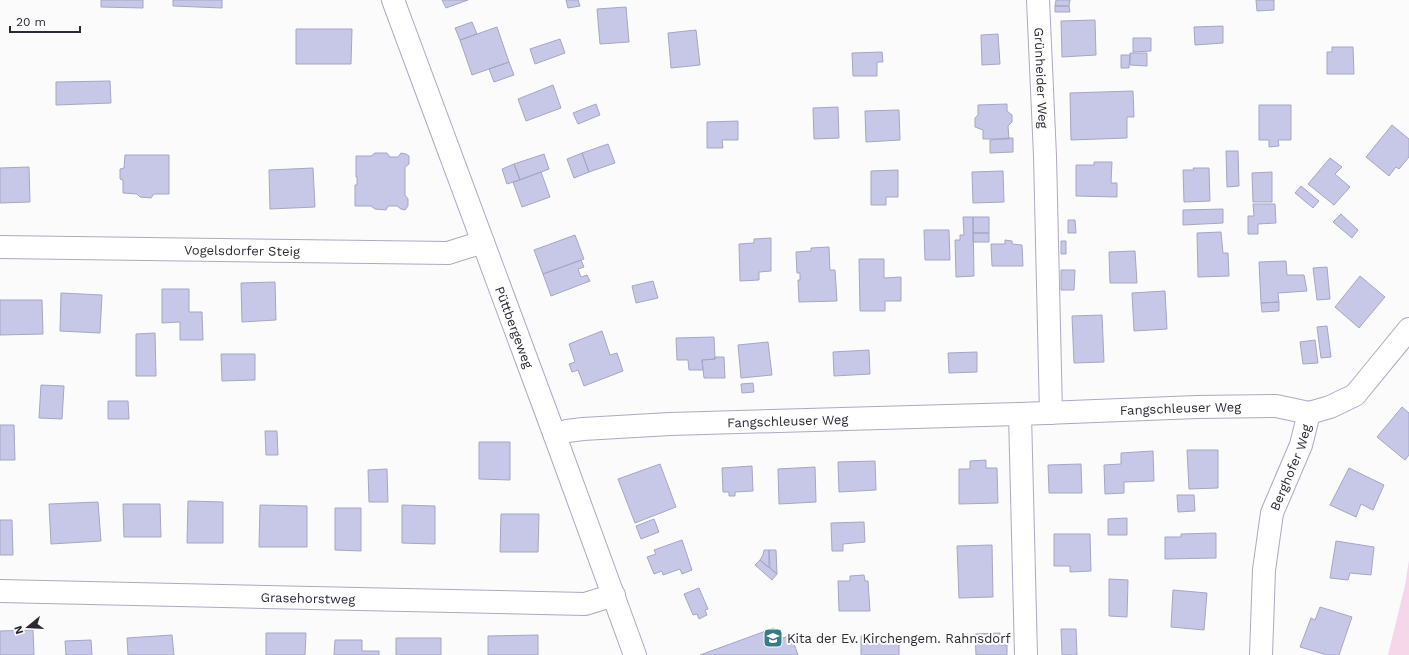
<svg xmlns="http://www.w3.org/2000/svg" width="1409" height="655" viewBox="0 0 1409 655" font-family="'Work Sans',sans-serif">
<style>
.green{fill:#f6d7ea}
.building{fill:#c7c8e7;stroke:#a5a6c4}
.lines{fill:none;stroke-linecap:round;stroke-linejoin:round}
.minor-casing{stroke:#b2a6c3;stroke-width:24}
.minor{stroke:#fff;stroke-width:22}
.labels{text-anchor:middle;stroke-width:4;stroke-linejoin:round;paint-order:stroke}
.street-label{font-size:13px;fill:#2d2934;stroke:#fbfbfb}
.poi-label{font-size:13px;fill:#2d2934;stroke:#fbfbfb;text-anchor:start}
</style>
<rect width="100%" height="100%" fill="#fbfbfb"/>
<!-- green -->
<path class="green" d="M1409,560V655H1388L1405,585Z"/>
<!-- building -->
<path class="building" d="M101,0H143V8L101,7Z
M173,0H222V8L173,6Z
M442,0H468L446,8Z
M566,0H578L580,6L568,8Z
M1056,0H1070L1069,6H1055Z
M1256,0H1274V10L1257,11Z
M1055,6H1069L1070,12H1055Z
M626,7L629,42L600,44L597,9Z
M1095,20L1096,55L1062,57L1061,21Z
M472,22L477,34L460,40L455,28Z
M1223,26V43L1195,45L1194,27Z
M497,27L509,62L472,75L460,40Z
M296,29H352L351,64H296Z
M696,30L700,65L671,68L668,33Z
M998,34L1000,64L982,65L981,35Z
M1133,38H1151V51L1133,52Z
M560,39L565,53L535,64L530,49Z
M1332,47H1353L1354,74H1327V52H1332Z
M882,52L883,62H877V76H853L852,53Z
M1130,53H1147V66L1130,65Z
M1121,55H1130L1129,68H1121Z
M509,62L514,75L494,82L489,69Z
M110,81L111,103L56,105V82Z
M553,85L561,108L526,121L518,99Z
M1133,91L1134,117H1127V138L1071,140L1070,93Z
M596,104L600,115L578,124L573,113Z
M1007,104V111L1012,115V122L1008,126L1009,139H983V130L975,127V118L978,115V105Z
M1259,105H1291V140H1278L1279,146L1269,147V140H1259Z
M838,107L839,138L814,139L813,108Z
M899,110L900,140L866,142L865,111Z
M738,121V140H722L723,148H707V122Z
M1392,125L1409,139V157L1399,169L1396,167L1389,176L1366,157Z
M1009,138H1013V152L990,153V140Z
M608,144L615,163L589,172L582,153Z
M1226,151H1238L1239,186L1227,187Z
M375,153H387L390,157H398L401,153L406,154L409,156V164L405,167V195L408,199V206L405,210L401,209L397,206H388L386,210L375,209L371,206H355V185H357V177H356V156H371Z
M582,153L589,172L574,178L567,159Z
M544,154L549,169L520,180L514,164Z
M125,155H169V194H154L151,198L140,197L137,194L123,193V180L120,179V169L124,168Z
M1330,158L1342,167L1335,174L1350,187L1334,205L1308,184Z
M1094,162H1112L1111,183H1117V197L1076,196V165H1094Z
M514,164L520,180L507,184L502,169Z
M29,167L30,202L0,203V168Z
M313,168L315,207L270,209L269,170Z
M1193,168H1209L1210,201L1184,202L1183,170H1194Z
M898,170V197H886V205H871V171Z
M1003,171L1004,202L973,203L972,172Z
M541,172L550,197L522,207L513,182Z
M1272,172V202H1253L1252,173Z
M1301,186L1319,201L1313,208L1295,193Z
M1253,204H1275L1276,223L1258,224V234H1248V216H1254Z
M1223,209V223L1183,225V210Z
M1341,214L1358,230L1352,238L1333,222Z
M963,217H973L974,276L956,277L955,240H960V235H964Z
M973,217H989V233H973Z
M1068,220H1075L1076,233H1068Z
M924,230H949L950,260H925Z
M1221,232L1223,253H1228L1229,276L1198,277L1197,233Z
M973,233H989V242H973Z
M575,235L584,259L543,274L534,250Z
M771,238V271L759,272V280L740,281L739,244L754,243V239Z
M1005,240L1012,241V244L1022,245L1023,266H992L991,244H1005Z
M1061,241H1066V254H1061Z
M829,247L830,270H835L837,301L799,302L798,280H800V273H797L796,252L811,251V248Z
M1135,251L1137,283H1110L1109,252Z
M859,259H884V278L901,277V301H885V311H860Z
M581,260L584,267L578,269L581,277L587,275L590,281L551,296L543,274Z
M1286,261L1287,275H1304L1307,291L1278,293L1279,302L1261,303L1259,262Z
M1327,267L1330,299L1317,300L1313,268Z
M1061,270H1075L1074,290H1061Z
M1360,276L1385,297L1359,328L1335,307Z
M653,281L658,298L636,303L632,286Z
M275,282L276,320L242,322L241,283Z
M162,289H189V312H202L203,340H180V322L162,323Z
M1165,291L1167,329L1134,331L1132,293Z
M61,293L102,295L100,333L60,331Z
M0,300H42L43,334L0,335Z
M1279,302V311L1262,312L1261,303Z
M1102,315L1104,362L1074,363L1072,316Z
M1327,326L1331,357L1321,358L1317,327Z
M602,331L610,355L617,353L623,371L584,386L578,370L572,372L569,364L575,362L569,344Z
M155,333L156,376H136V334Z
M714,337L715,359L702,360L703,370H689L688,360H677L676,338Z
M1315,340L1318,363L1303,364L1300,342Z
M768,342L772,375L741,378L738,345Z
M869,350L870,374L834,376L833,352Z
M977,352V372L949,373L948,353Z
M221,354H255V380L222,381Z
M715,357H724L725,378H704L702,360L715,359Z
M753,383L754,392L742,393L741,384Z
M41,385L64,386L62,419L39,418Z
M108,401H128L129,419H108Z
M1402,407L1409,413V455L1405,460L1377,437Z
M0,425H14L15,460H0Z
M265,431H277L278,455H266Z
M479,442H510V480L479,479Z
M1187,450H1218V488L1189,489Z
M1153,451L1154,481L1124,482V493L1105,494L1104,465L1121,464V453Z
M986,460V468H997L998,503L959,504V469H970V461Z
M875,461L876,490L839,492L838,462Z
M660,464L676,507L635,523L618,479Z
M1081,464L1082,493H1049L1048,465Z
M752,466L753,491L735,492V496H729V492H723L722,468Z
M815,467L816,502L779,504L778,469Z
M1349,468L1384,485L1373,510L1361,504L1356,517L1330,505Z
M387,469L388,502H369L368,470Z
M1177,495H1194L1195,511L1178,512Z
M188,501L223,502V543H187Z
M98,502L101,541L51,544L49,504Z
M123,504H160L161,537H124Z
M260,505L307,506V547H259Z
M402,505L435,506V544L402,543Z
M335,508H361V551L335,550Z
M501,514H539L538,552H500Z
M1127,518V535H1108V519Z
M654,519L659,532L641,539L636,526Z
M0,520H12L13,555H0Z
M864,522L865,542L843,544V551H832L831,523Z
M1216,533V558L1165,559V537H1181V534Z
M1054,534H1090L1091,571L1070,572V566H1054Z
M682,540L692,570L682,574L680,569L663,575L662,571L654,574L647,557L656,554L654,550Z
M1336,541L1374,547L1371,575L1350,573L1348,580L1330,578Z
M992,545L993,597L959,598L957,546Z
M764,550H769V568L760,560L763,555Z
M769,550H776L777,574L770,568Z
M760,560L777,574L772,580L755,565Z
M864,575L865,581H868L870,611H839L838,581H850V576Z
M1109,579L1128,580L1127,617L1109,616Z
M699,588L708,609L705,610L707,615L699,619L697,614L693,615L684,594Z
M1173,590L1207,593L1204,630L1171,627Z
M1320,607L1352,617L1339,655H1327L1300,647L1311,618L1315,620Z
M774,628L778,640L791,635L798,655H700Z
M1061,629H1076L1077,655H1062Z
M33,630L34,655H0V631Z
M266,633H306L305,655H266Z
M1000,633L1001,645H1007V655H976L975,634Z
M172,635L174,655H128L127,638Z
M538,635V655H488V636Z
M861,636L899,637V655H861Z
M396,638H441V655H396Z
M91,640L92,655H66L65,641Z
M335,640H362V651H379V655H334Z"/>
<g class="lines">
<!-- minor casing -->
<g class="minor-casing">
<g id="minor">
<path id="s1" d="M393,0L555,436L635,655"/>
<path id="s2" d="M1038,0L1045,156L1051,413"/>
<path id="s3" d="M0,247L448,253L483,242"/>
<path d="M1020,414L1026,655"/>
<path id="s4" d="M555,436L567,431L583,429L670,424L1020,414L1197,407L1276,406L1309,413"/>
<path id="s5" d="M0,591L585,604L614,595"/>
<path id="s6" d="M1261,655L1264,570L1272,513L1301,445L1309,413L1330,407L1355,395L1409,329"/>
</g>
</g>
<!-- minor -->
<use href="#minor" class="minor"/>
</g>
<!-- icons -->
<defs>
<g id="school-square" transform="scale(1)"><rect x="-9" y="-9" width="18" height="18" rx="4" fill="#357c87" stroke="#fbfbfb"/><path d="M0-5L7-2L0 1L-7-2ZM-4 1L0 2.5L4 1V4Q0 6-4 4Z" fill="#fff"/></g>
</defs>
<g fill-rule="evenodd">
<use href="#school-square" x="773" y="638"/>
</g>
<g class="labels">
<!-- street labels -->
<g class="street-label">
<text dy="5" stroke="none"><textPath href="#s2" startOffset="78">Grünheider Weg</textPath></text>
<text dy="5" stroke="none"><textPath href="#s3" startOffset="242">Vogelsdorfer Steig</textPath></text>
<text dy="5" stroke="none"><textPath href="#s1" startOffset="349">Püttbergeweg</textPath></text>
<text dy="5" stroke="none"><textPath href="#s4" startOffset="627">Fangschleuser Weg</textPath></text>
<text dy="5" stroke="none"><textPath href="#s4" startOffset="234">Fangschleuser Weg</textPath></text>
<text dy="5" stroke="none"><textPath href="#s6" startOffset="192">Berghofer Weg</textPath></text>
<text dy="5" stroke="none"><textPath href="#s5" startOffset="308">Grasehorstweg</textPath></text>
</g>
<!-- poi labels -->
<g class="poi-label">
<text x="787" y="643">Kita der Ev. Kirchengem. Rahnsdorf</text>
</g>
</g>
<!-- north arrow -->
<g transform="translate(28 627) rotate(252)" stroke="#fbfbfb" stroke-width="3" paint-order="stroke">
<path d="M0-3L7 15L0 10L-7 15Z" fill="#2d2934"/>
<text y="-6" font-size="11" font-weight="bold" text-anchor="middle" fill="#2d2934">N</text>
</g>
<!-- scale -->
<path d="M10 26v6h70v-6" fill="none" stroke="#2d2934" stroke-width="2"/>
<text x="16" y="26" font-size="12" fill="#2d2934" stroke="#fbfbfb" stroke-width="3" paint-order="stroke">20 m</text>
</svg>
